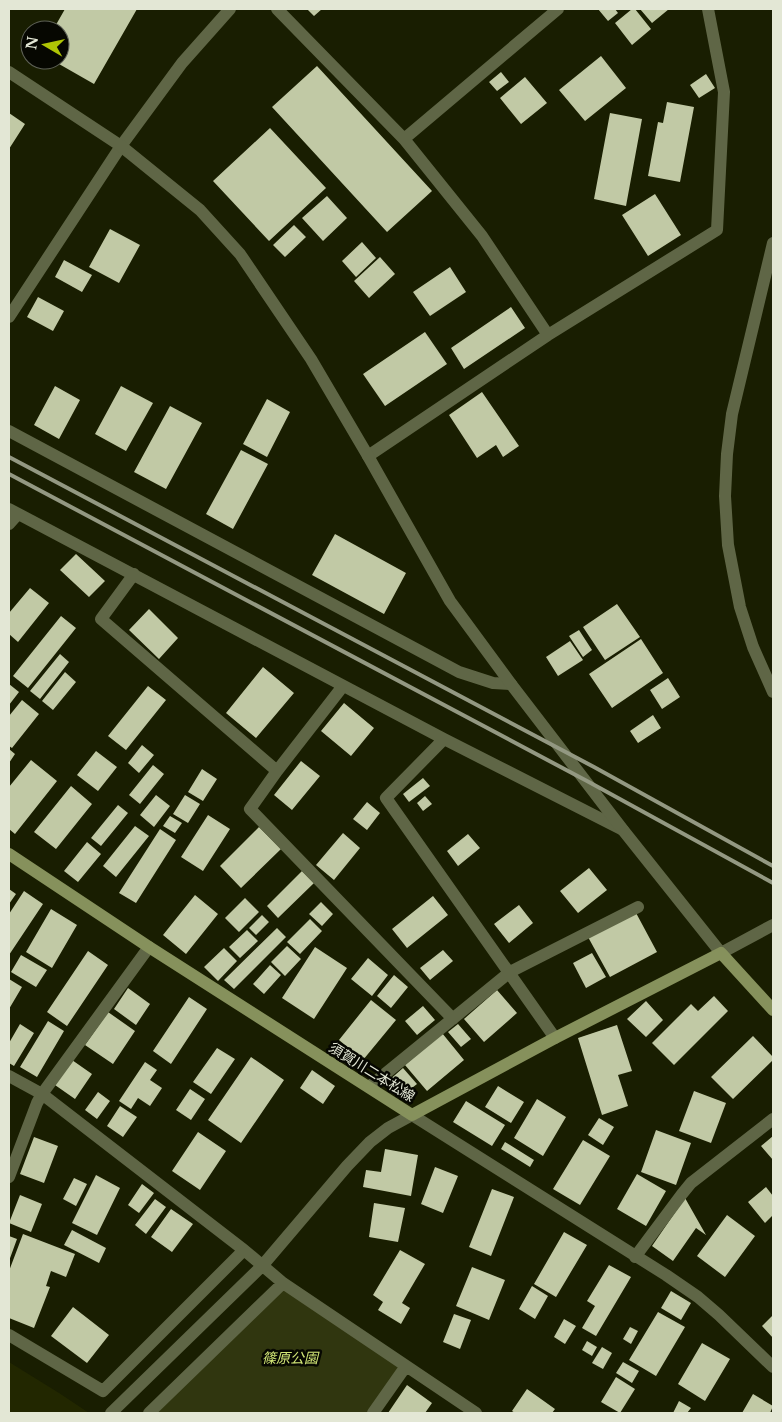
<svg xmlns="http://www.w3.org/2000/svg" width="782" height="1422" viewBox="0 0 782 1422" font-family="'Libre Baskerville','Noto Sans JP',serif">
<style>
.built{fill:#222700}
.green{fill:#30360f}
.building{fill:#c1c9a5}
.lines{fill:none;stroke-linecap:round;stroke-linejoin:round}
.minor{stroke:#5f6646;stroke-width:12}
.tertiary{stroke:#5f6646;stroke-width:12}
.secondary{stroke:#86915c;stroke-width:12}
.rail{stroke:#939882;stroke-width:4}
.labels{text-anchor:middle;stroke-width:5;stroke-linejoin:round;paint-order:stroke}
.street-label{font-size:14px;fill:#e3e7d5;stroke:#060701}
.park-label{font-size:14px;font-style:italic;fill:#d2e676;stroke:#060701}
</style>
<rect width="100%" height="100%" fill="#191e01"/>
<!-- built -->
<path class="built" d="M9,1362L59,1393L89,1413H9Z"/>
<!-- green -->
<path class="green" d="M283,1288L403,1366L371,1413H154Z"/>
<!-- building -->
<path class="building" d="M65,9H137L94,84L52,60H60V30H53Z
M307,9H322L314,16Z
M598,9H615L618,13L608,21Z
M632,9H635L651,29L632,45L615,23Z
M640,9H669L652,23Z
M601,56L626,88L585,121L559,90Z
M317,66L432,191L387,232L272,107Z
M501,72L509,82L497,91L489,82Z
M706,74L715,88L699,98L690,85Z
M525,77L547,103L521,124L500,98Z
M667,102L694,107L680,182L648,176L658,122L663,123Z
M9,113L25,124L9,149Z
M610,113L642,119L626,206L594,199Z
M270,128L326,188L269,241L213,181Z
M655,194L681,235L648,256L622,215Z
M327,196L347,218L323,241L302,218Z
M294,225L306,237L285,257L273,245Z
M110,229L140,245L119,283L89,267Z
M362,242L376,258L356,277L342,261Z
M380,257L395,274L369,298L354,281Z
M64,260L92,275L82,292L55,277Z
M450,267L466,292L430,316L413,292Z
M38,297L64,311L53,331L27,317Z
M511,307L525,328L464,369L451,348Z
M425,332L447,364L385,406L363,374Z
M55,386L80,400L59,439L34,425Z
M121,386L153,403L126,451L95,434Z
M482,392L519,446L503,457L496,445L477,458L449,415Z
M267,399L290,412L267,457L243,444Z
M170,406L202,423L166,489L134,472Z
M241,450L268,464L233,529L206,514Z
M335,534L406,573L384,614L312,575Z
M76,554L105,581L89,597L60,570Z
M30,588L49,603L18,642L9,634V613Z
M617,604L640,637L605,660L583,627Z
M149,609L178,638L159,659L129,630Z
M61,616L76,628L28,688L13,676Z
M579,630L592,650L583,657L569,636Z
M641,639L663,673L612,708L589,674Z
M570,641L583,660L558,676L546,657Z
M60,654L69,662L40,699L30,691Z
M263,667L294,693L256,738L226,713Z
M65,672L76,682L53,710L42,701Z
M668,678L680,697L662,709L650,690Z
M9,684L19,692L9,705Z
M148,686L166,700L126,750L108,736Z
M22,700L39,714L12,748L9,746V716Z
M344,703L374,728L351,756L321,731Z
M653,715L661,728L638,743L630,731Z
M142,745L154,755L139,773L128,763Z
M9,749L15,754L9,763Z
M96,751L117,767L98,791L77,775Z
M31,760L57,781L15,834L9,829V787Z
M301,761L320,776L292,810L274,795Z
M153,765L164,774L140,804L129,795Z
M202,769L217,779L203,801L188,792Z
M423,778L430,786L409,802L403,794Z
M71,786L92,804L56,849L34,832Z
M156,795L170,806L154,827L140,815Z
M185,795L200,804L188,823L173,814Z
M425,796L432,804L423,811L417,803Z
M367,802L380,813L367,830L353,819Z
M118,805L128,813L101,846L91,838Z
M208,815L230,829L203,871L181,857Z
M170,816L182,823L175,833L163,826Z
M135,826L149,836L116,877L103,866Z
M259,827L281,849L241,888L220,866Z
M160,829L176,840L136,903L119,893Z
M343,833L360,848L334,880L316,865Z
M468,834L480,848L458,866L447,851Z
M87,842L101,854L78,882L64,871Z
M589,868L607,890L578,913L560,891Z
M302,871L314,883L278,918L267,906Z
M9,889L16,894L9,904Z
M24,891L43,904L9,955V914Z
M195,895L218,914L186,954L163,935Z
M433,896L448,915L407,948L392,929Z
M245,898L259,912L239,932L225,918Z
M321,902L333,914L322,926L309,914Z
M519,905L533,923L509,943L494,924Z
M51,909L77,925L52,968L26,952Z
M635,911L657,952L610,977L588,937Z
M262,915L269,922L256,935L249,928Z
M310,919L322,931L300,954L287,942Z
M277,928L286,937L234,989L224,980Z
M247,930L258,941L240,958L229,947Z
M287,946L301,959L285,976L271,962Z
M315,947L347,968L314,1019L282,998Z
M224,948L237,961L218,981L204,967Z
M443,950L453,961L430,980L420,968Z
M88,951L108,965L67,1026L47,1012Z
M592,953L606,977L586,988L573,963Z
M21,955L47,970L36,987L11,972Z
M368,958L388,975L372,996L351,979Z
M270,965L281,975L264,994L253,984Z
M394,975L408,987L391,1008L377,996Z
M9,979L22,987L9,1009Z
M128,988L150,1004L136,1025L114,1009Z
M497,990L517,1013L484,1042L464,1019Z
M714,996L728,1011L674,1065L652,1043L691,1004L698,1011Z
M189,997L207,1009L171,1064L153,1051Z
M371,1000L396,1020L363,1060L339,1040Z
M646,1001L663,1020L646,1037L627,1019Z
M423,1006L435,1020L417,1035L405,1021Z
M108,1012L135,1031L113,1064L85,1045Z
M48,1021L64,1031L37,1077L20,1067Z
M20,1024L34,1033L14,1066L9,1063V1043Z
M458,1024L471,1039L461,1047L448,1032Z
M617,1025L632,1071L618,1075L628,1106L602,1115L578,1038Z
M442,1033L464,1060L427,1091L405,1065Z
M753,1036L773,1057V1060L733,1099L711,1077Z
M217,1048L235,1059L211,1094L193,1082Z
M251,1057L284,1080L241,1143L208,1120Z
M72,1060L92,1074L75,1099L55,1085Z
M145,1062L157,1070L150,1080L162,1088L150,1106L138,1098L131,1109L119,1101Z
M403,1068L417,1084L408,1091L387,1082Z
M312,1070L335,1086L323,1104L300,1088Z
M498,1086L524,1102L511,1123L485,1107Z
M190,1089L205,1099L191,1120L176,1110Z
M694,1091L726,1103L711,1143L679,1131Z
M98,1092L110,1101L97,1119L85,1110Z
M537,1099L566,1117L543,1156L514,1138Z
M466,1101L505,1125L492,1146L453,1122Z
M120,1106L137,1117L123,1137L107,1126Z
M599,1118L614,1127L603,1145L588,1135Z
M656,1130L691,1143L676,1185L641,1172Z
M198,1132L226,1151L200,1190L172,1171Z
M773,1136V1160L761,1146Z
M34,1137L58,1146L44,1183L20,1174Z
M583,1140L610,1156L580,1205L553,1189Z
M505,1142L534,1160L530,1167L501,1149Z
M385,1149L418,1155L411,1196L363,1187L366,1170L381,1172Z
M435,1167L458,1176L443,1213L421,1204Z
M637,1174L666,1191L646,1226L617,1209Z
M96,1175L120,1188L97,1235L72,1223Z
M74,1178L87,1184L76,1206L63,1199Z
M142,1184L154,1193L139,1213L128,1205Z
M766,1187L773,1196V1215L765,1223L748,1202Z
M492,1189L514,1197L491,1256L469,1247Z
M20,1195L42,1204L31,1232L9,1223Z
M685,1198L706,1235L696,1228L673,1261L652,1246Z
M155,1199L166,1207L146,1234L135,1225Z
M374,1203L405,1208L398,1242L369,1237Z
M171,1209L193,1224L172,1252L151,1237Z
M727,1215L755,1236L725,1277L697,1256Z
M72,1230L106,1248L99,1263L64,1245Z
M564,1232L587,1245L556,1297L534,1284Z
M23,1234L75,1254L66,1277L51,1271L46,1286L50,1287L34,1328L9,1318V1271Z
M9,1236L17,1239L9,1261Z
M400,1250L425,1264L402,1303L410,1308L401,1324L378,1310L383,1302L373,1295Z
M609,1265L631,1277L596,1336L582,1328L595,1306L587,1301Z
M472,1267L505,1280L489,1320L456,1306Z
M532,1286L548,1296L535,1319L519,1309Z
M671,1291L691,1303L681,1320L661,1308Z
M73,1307L109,1335L87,1363L51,1336Z
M658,1312L685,1327L656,1376L629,1360Z
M454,1314L471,1320L460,1349L443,1342Z
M773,1315V1338L762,1326Z
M564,1319L576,1326L565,1344L554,1337Z
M630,1327L638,1331L631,1344L623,1339Z
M587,1341L597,1347L592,1356L582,1350Z
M702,1343L730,1359L705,1401L678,1384Z
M602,1347L612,1353L603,1369L592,1363Z
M623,1362L639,1371L632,1383L616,1373Z
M616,1377L635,1389L620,1413L601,1402Z
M407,1385L432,1403L425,1413H388Z
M527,1389L555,1409L552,1413H515L512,1411Z
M753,1394L773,1406L770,1413H742Z
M679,1401L691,1408L687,1413H673Z"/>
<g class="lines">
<!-- minor -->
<path class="minor" d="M277,9L404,139L482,236L548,335
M404,139L558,9
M773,243L732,414L727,454L725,496L728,545L740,607L753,647L773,692
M9,317L121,146L182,63L230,9
M9,431L459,672L493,683L511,684
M368,456L548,335L717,230L724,92L708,9
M9,509L444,739L623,830
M9,524L17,515
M134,574L101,619L277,771
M343,686L277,771L250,809L453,1019
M444,739L386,798L555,1038
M721,953L773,925
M9,1076L42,1094L244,1250L283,1283L476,1413
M369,1087L510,972L638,907
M9,1177L37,1103L42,1094L149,947
M635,1257L682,1194L691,1183L773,1119
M9,1335L103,1391L244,1250
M111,1413L262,1266L347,1166L370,1142L388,1128L412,1115L666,1275L698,1297L719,1315L773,1367
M149,1413L283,1283
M373,1413L406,1366"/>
<!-- tertiary -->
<path class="tertiary" d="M9,72L121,146L200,210L240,254L311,359L368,456L450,601L511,684L623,830L721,953"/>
<!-- secondary -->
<path class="secondary" d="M9,854L149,947L412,1115L555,1038L721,953L773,1010"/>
<!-- rail -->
<path class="rail" d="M9,457L594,767L773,866
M9,474L587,781L773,883"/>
</g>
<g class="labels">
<!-- street labels -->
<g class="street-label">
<text transform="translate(372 1072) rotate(32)" y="5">須賀川二本松線</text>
</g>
<!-- park labels -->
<g class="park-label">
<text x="290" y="1363">篠原公園</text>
</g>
</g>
<!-- border -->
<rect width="782" height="1422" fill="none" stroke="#e3e7d5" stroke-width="20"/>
<!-- north arrow -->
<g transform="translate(45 45) rotate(279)"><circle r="24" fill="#060701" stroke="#5e6156"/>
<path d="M0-4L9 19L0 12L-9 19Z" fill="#afc505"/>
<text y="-8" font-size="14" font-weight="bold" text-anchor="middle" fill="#e3e7d5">N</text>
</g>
</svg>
